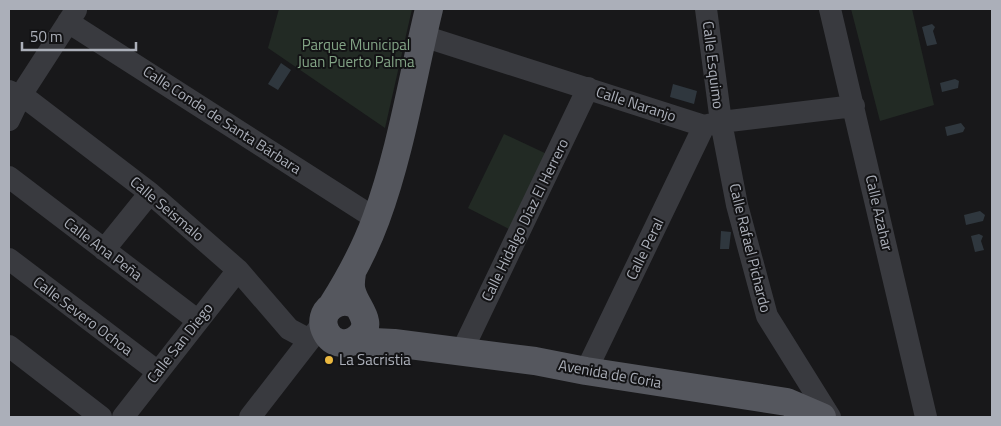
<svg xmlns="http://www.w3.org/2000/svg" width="1001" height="426" viewBox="0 0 1001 426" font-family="'Titillium Web',sans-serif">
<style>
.green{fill:#222a24}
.water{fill:#2f373e}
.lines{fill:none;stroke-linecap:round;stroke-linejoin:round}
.minor{stroke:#393a3f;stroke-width:22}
.major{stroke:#55575e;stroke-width:28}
.poi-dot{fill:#ebb83f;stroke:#131315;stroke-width:2}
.labels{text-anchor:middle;stroke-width:4;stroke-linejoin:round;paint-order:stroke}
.park-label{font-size:15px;fill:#83a486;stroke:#131315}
.street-label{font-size:15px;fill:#abafb9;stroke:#131315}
.poi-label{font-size:15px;fill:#abafb9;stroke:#131315;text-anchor:start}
</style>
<rect width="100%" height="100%" fill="#18181a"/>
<!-- green -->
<path class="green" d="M279,9H412L385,128L268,48Z
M851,9H912L934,105L880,121Z
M504,134L549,155L513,231L468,208Z"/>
<!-- water -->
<path class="water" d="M932,24L935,27L933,31L937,44L927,46L922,27Z
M281,63L291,70L278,90L268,84Z
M955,79L959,81L958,88L942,92L940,83Z
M673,84L697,91L694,104L670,97Z
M961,123L965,128L963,132L947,136L945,127Z
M980,211L985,215L983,221L966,225L964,215Z
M721,231L731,232L729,249H720Z
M979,234L983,236L981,241L984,250L975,252L971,236Z"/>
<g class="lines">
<!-- minor -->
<path class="minor" d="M706,9L721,122L737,205L767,316L830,417
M830,9L926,417
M68,22L376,219
M423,36L704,126L721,122L854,106
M9,91L27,99L150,193L238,270L289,329L304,337L313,336
M9,120L21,95L76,10
M9,177L197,320
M104,250L150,193
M9,259L158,372
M9,346L101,417
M462,351L588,88
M586,371L704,126
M123,417L238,270
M250,417L319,328"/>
<!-- major -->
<path class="major" d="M352,273C351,279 350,286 352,292C356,308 375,322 359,337C354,342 347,344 341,343C334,342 329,338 326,332C315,311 340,294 358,306
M333,304C350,277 365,249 376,219C401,151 412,79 429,9
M353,341L394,343L535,361L586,371L787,402L822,417"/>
</g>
<!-- markers -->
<circle class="poi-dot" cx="329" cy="360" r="5"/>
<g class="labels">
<!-- park labels -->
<g class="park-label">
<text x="356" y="50">Parque Municipal<tspan x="356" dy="17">Juan Puerto Palma</tspan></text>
</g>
<!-- street labels -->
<g class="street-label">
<text transform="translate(713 65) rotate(83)" y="5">Calle Esquimo</text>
<text transform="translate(636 104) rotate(18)" y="5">Calle Naranjo</text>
<text transform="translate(222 120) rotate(33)" y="5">Calle Conde de Santa Bárbara</text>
<text transform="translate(167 209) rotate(40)" y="5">Calle Seismalo</text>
<text transform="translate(879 213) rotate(77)" y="5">Calle Azahar</text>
<text transform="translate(525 220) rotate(-64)" y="5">Calle Hidalgo Díaz El Herrero</text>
<text transform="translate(750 248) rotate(76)" y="5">Calle Rafael Pichardo</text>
<text transform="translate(103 249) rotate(37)" y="5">Calle Ana Peña</text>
<text transform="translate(645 249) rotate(-64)" y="5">Calle Peral</text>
<text transform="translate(83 316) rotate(37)" y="5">Calle Severo Ochoa</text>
<text transform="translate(180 343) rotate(-52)" y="5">Calle San Diego</text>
<text transform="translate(610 374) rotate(10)" y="5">Avenida de Coria</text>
</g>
<!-- poi labels -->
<g class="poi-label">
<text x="339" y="365">La Sacristia</text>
</g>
</g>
<!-- border -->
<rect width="1001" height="426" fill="none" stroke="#abafb9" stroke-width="20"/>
<!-- scale -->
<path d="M22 42v8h114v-8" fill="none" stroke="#abafb9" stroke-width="2.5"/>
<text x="30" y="42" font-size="15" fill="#abafb9" stroke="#131315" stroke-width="4" paint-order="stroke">50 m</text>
</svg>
